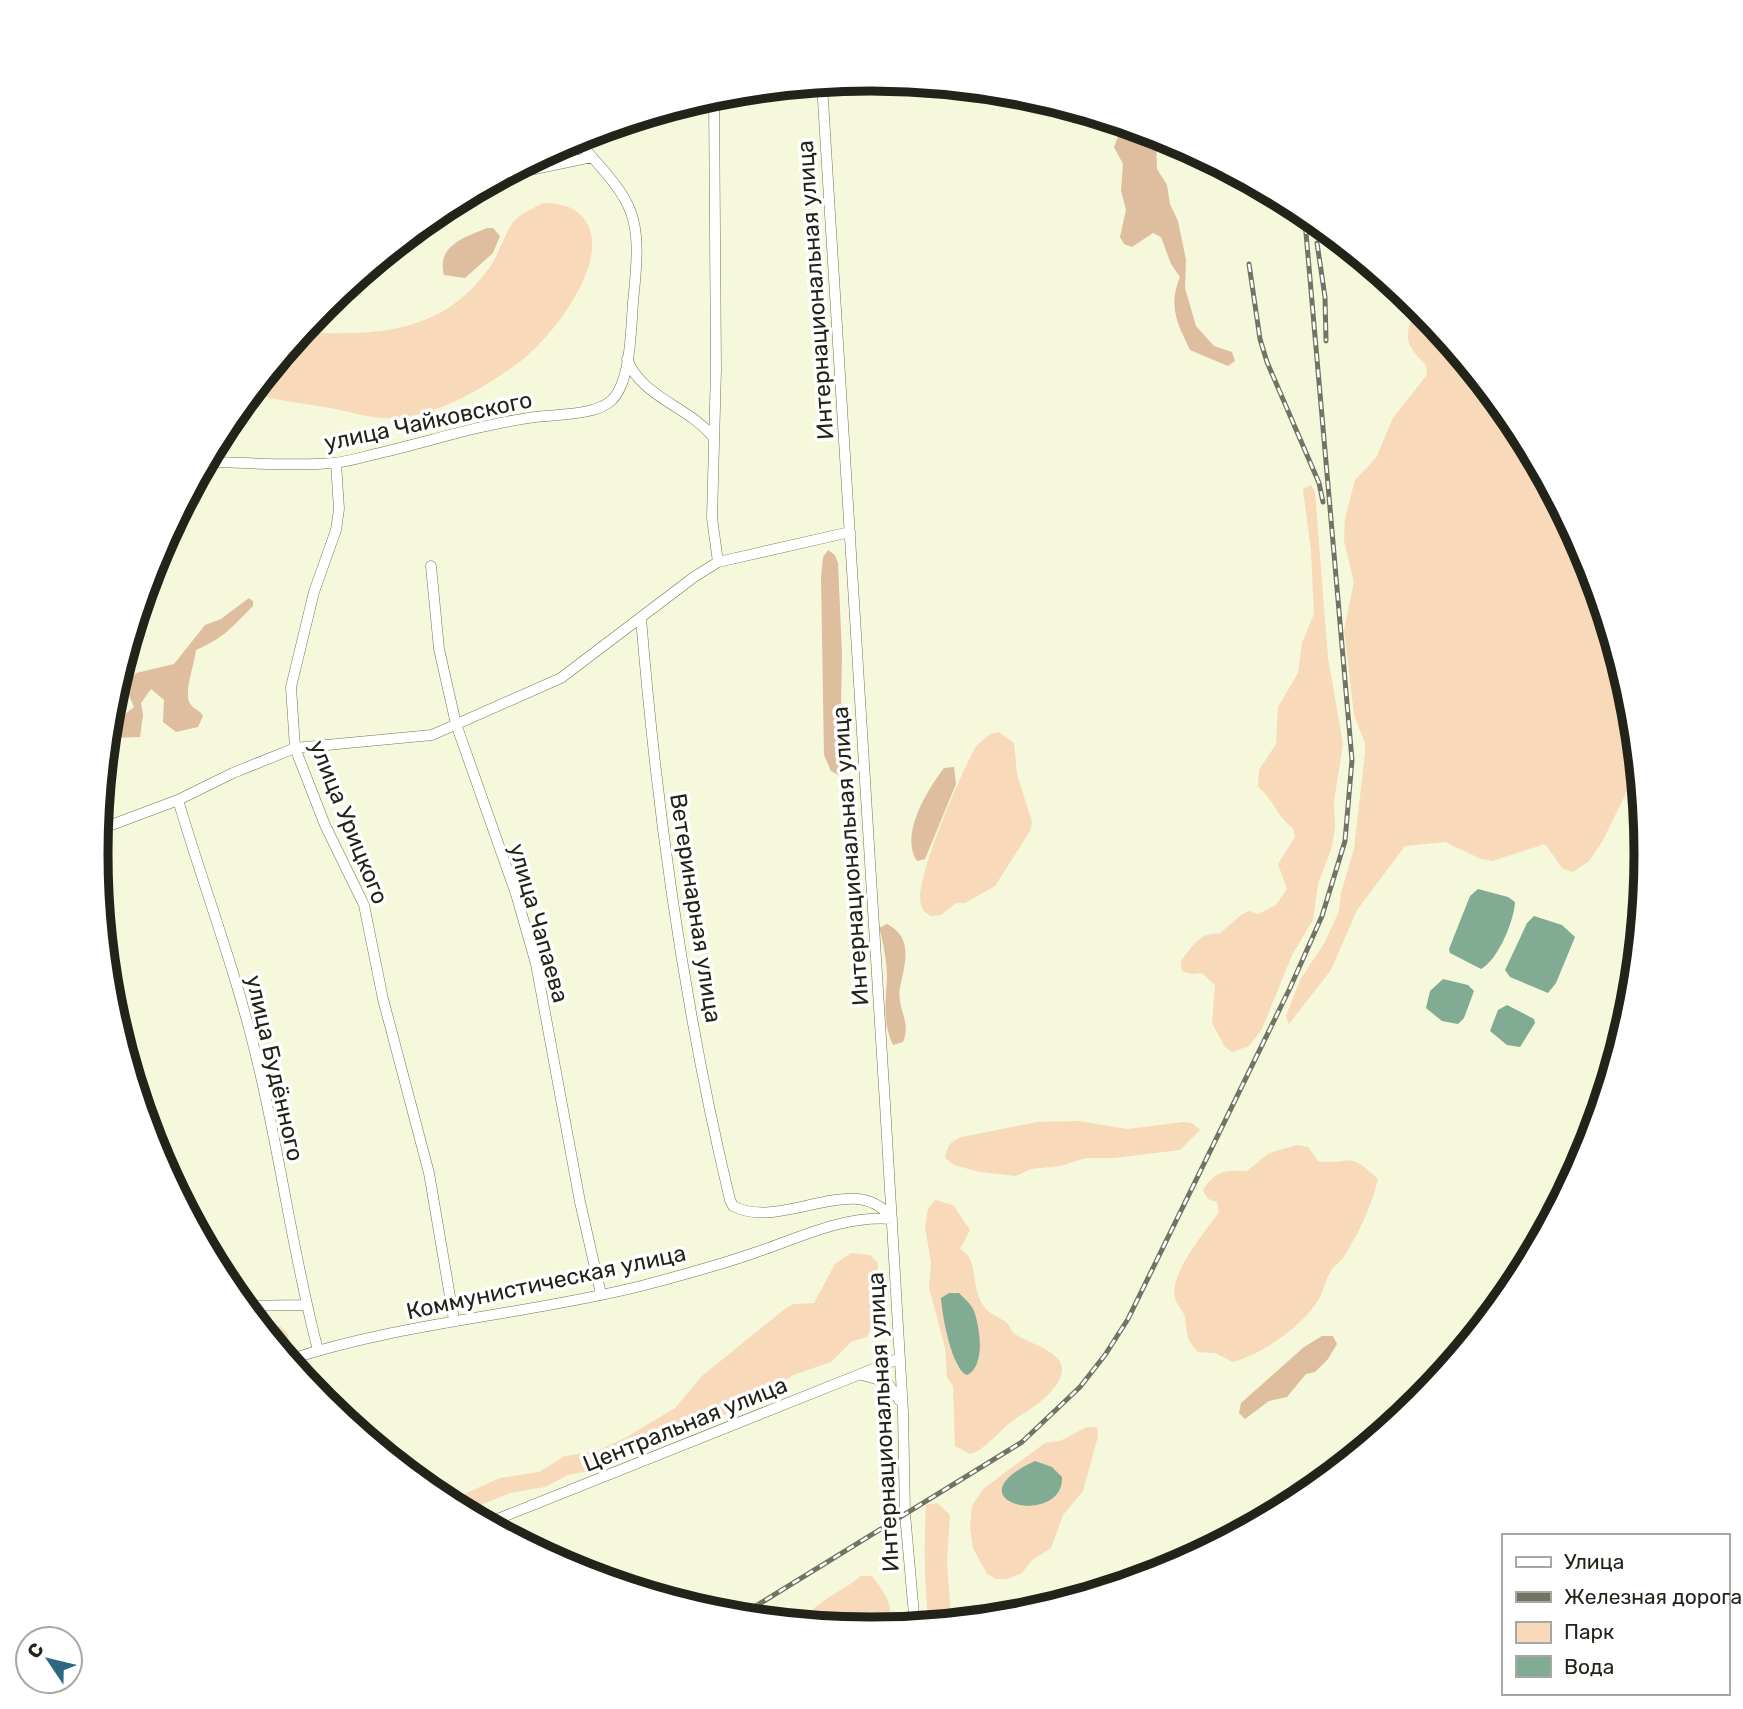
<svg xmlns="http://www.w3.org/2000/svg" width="1743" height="1709" viewBox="0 0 1743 1709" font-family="Rubik,sans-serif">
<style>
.green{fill:#f8d9ba;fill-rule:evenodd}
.forest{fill:#debe9e}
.water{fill:#82ab93}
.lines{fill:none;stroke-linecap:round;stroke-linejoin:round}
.minor-casing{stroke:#72755b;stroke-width:11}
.minor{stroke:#fff;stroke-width:10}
.rail-casing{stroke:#727463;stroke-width:5}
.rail{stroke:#fff;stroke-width:2.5;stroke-dasharray:8;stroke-linecap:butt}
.labels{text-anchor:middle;stroke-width:7;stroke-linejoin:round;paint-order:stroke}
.street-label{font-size:23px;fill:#222319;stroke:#fff}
.rim{fill:none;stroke:#222319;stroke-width:9}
</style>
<rect width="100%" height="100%" fill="#f5f8db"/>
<!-- green -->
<path class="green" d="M543,203C559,203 575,206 585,220C613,259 553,336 522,360C488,386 441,414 398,418C373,420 353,412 330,408C304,403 276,401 251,393L301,332C376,336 443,334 490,267C497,257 509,225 515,220C522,213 534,208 543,203Z
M1422,308L1517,424L1588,558L1632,704L1639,767L1602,842L1589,861L1573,872L1563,869L1545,844L1492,861L1481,859L1445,842L1405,846L1357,910L1331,970L1289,1024L1286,1016L1300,980L1325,942L1339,911L1341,893L1354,849L1365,753V743L1354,715L1344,630L1354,582L1344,541L1345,518L1355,480L1376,458L1393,418L1427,375L1426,365C1411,350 1403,342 1411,321C1414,314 1415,312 1422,308Z
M1311,485L1315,492L1328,658L1343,744L1334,801L1335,827L1332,847L1318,884L1313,920L1292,955L1262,1029L1249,1046L1232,1052L1225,1047L1212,1023L1215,985L1202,973L1192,974L1182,971L1181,961C1191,948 1200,931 1219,934L1241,915L1249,911L1258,914L1276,905L1287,889L1278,864L1295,837L1293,828C1275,815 1275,801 1258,787L1259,770L1276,744L1278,707L1298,673L1302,643L1314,614L1311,551L1303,489Z
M999,732L1014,743L1017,774L1032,822L1030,831L995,886L965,903H956L941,915L931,916C926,913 922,911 921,904C914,879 962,772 976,746L990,734Z
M1079,1121L1127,1129L1183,1122L1192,1123L1200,1130L1180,1150L1114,1158H1086L1060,1166L1031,1169L1016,1176L980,1172L954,1165L945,1158C947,1146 950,1141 962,1137L1037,1122Z
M1297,1145L1308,1147L1318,1161C1352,1166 1346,1149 1378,1179C1372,1205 1358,1235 1343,1258C1340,1262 1335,1265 1332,1269C1326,1278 1324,1290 1319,1299C1303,1326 1262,1354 1233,1362L1215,1353L1198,1352C1186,1340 1187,1332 1185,1317C1183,1310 1177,1305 1175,1298C1169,1273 1206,1231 1219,1212L1217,1202L1208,1199L1203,1190C1216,1171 1224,1170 1247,1171L1269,1153Z
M935,1200L953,1205L970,1230L960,1249C981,1260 968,1290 987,1310C992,1315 1000,1318 1006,1322C1010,1325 1010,1330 1015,1334C1028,1343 1046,1346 1057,1358C1076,1378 1035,1407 1021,1415C1003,1425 986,1451 970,1454L955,1446L953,1386L947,1377L945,1348L929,1287L931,1262L925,1227L928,1209ZM954,1292C979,1300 980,1338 979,1361L957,1367L942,1308Z
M851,1253L870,1255L878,1263L876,1317L867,1337L851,1342L831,1362L793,1375L763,1396L700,1427L594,1470L568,1475L545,1487L510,1493L464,1512L440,1499H453L500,1478L539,1472L565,1456L597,1451L625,1438L675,1408L702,1376L786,1308L794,1304L814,1303L835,1264Z
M258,1323L281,1327L288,1334L289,1345L280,1350Z
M1087,1427H1097L1098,1436L1083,1491L1063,1515L1051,1548L1031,1561L1022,1573L1007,1579H996L987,1574L973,1548L970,1527L972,1506L983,1489L1045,1443L1060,1441Z
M937,1503L950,1515L947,1562L951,1616L949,1623L929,1625C924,1584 924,1545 926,1505Z
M861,1576H872C884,1592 899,1610 884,1629L801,1623C817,1600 840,1593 861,1576Z"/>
<!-- forest -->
<path class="forest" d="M1123,124L1156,134L1157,169L1167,185L1170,204L1178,221L1186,260L1185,288L1196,326L1214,346L1232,352L1235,361L1228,366L1190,350C1177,323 1168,306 1180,277L1171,264L1161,237L1153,233L1132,247L1124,244L1120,237L1126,210L1121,191L1123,164L1114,147Z
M487,228H493L500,236L493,253L465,278L444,275C436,245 466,237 487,228Z
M828,550L835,555L838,563L842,654L841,708L850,744L846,770L838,775L831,771L824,755L821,577L823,557Z
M249,598L253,601V606C232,627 224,638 196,650C195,664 182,694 191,705C195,710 200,710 203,716L198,727L176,732L163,722L164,700L151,689L141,703L143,715L140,737L113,738L110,733L114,723L134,707L126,688L136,673L174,664L205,625L221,619Z
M954,767L956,784L925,859L917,861C899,835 928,789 944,768Z
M887,924C915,938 904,966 900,988C896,1007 912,1022 903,1042L893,1045C882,1021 886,1002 887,976C887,963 883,940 879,928Z
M1322,1336H1333L1337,1344L1328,1359L1315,1372L1306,1374L1287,1397L1269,1401L1245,1419L1239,1413L1241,1403L1304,1347Z"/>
<!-- water -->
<path class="water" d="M1478,889L1508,897L1515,902C1514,921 1498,960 1481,969L1450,953L1449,949L1470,896Z
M1534,916L1562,925L1575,937L1556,983L1548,993L1510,977L1505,970L1527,923Z
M1443,979L1468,985L1474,991L1464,1018L1458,1024L1442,1021L1426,1008L1430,991Z
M1507,1005L1534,1019L1535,1023L1520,1047L1507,1045L1490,1031L1498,1010Z
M949,1293H959C964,1298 971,1304 974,1311C980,1328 986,1366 967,1375C952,1370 942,1315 941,1298Z
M1035,1461L1052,1467L1062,1477C1064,1529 946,1502 1035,1461Z"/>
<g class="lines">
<!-- minor casing -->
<g class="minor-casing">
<path id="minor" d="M822,84L885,1104L903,1412L905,1514L915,1626
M714,96L716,369L712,518L718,562
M506,175L592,157
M627,359C641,397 688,406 713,437
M206,462C248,462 291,467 333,463C349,462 365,456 380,453C431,441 483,424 535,417C557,414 595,416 612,400C631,381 631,328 633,302C643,210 635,205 575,138
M336,463L339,509L336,530L314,592L291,687L295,748L325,825L364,905L383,999L429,1173L454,1320
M431,566L439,649L456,724L516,894L536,964L580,1202L601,1294
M641,618C657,814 684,1009 730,1200L733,1206C782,1232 856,1169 891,1218
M178,800C204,888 237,974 258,1064C281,1159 293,1256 318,1350
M98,830L178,800L233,773L295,748L432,735L561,678L694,577L718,562L850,532
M243,1306L306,1305
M288,1360C403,1322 525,1315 641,1286C679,1276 717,1266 754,1253C799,1238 843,1215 892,1219
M862,1375L887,1382L899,1400
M485,1524L898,1359"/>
</g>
<!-- minor -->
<use href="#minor" class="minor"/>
<!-- rail casing -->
<g class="rail-casing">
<path id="rail" d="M1239,175V176
M1317,243L1325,297L1326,341
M1249,264L1260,339L1267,362L1319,483L1323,502
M738,1617L1022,1442L1080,1387L1105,1355L1128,1319L1290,988L1322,916L1345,841L1352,760L1304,210"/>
</g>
<!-- rail -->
<use href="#rail" class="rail"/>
</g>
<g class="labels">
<!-- street labels -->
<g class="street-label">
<text transform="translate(815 290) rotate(-94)" y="8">Интернациональная улица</text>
<text transform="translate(428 421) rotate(-12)" y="8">улица Чайковского</text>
<text transform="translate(349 822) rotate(68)" y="8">улица Урицкого</text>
<text transform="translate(850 856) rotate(-94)" y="8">Интернациональная улица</text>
<text transform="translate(696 908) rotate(81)" y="8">Ветеринарная улица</text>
<text transform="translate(539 923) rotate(74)" y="8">улица Чапаева</text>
<text transform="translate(275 1068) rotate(77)" y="8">улица Будённого</text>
<text transform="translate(546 1282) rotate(-12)" y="8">Коммунистическая улица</text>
<text transform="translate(883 1422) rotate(-93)" y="8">Интернациональная улица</text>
<text transform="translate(685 1424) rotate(-22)" y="8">Центральная улица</text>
</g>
</g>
<!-- crop -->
<path d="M0 0H1743V1709H0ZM108 854a763 763 0 1 1 1526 0a763 763 0 1 1-1526 0Z" fill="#fff" fill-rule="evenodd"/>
<path class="rim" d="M108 854a763 763 0 1 1 1526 0a763 763 0 1 1-1526 0Z"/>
<!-- legend -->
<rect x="1502" y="1534" width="228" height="161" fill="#ffffff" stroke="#a7a7a3" stroke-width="2"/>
<rect x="1516" y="1557" width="35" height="10" fill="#ffffff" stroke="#a7a7a3" stroke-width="2"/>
<text x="1564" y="1569" font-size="21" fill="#222319">Улица</text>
<rect x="1516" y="1592" width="35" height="10" fill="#727463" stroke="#a7a7a3" stroke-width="2"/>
<text x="1564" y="1604" font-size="21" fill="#222319">Железная дорога</text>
<rect x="1516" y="1622" width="35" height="21" fill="#f8d9ba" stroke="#a7a7a3" stroke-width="2"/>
<text x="1564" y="1639" font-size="21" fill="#222319">Парк</text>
<rect x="1516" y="1656" width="35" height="21" fill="#82ab93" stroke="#a7a7a3" stroke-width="2"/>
<text x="1564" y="1674" font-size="21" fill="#222319">Вода</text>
<!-- north arrow -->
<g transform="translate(49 1660) rotate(305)"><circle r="33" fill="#ffffff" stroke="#a7a7a3" stroke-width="2"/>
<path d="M0-5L12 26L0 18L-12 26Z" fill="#2d6880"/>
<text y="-10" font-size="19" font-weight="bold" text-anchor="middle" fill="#222319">С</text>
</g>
</svg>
